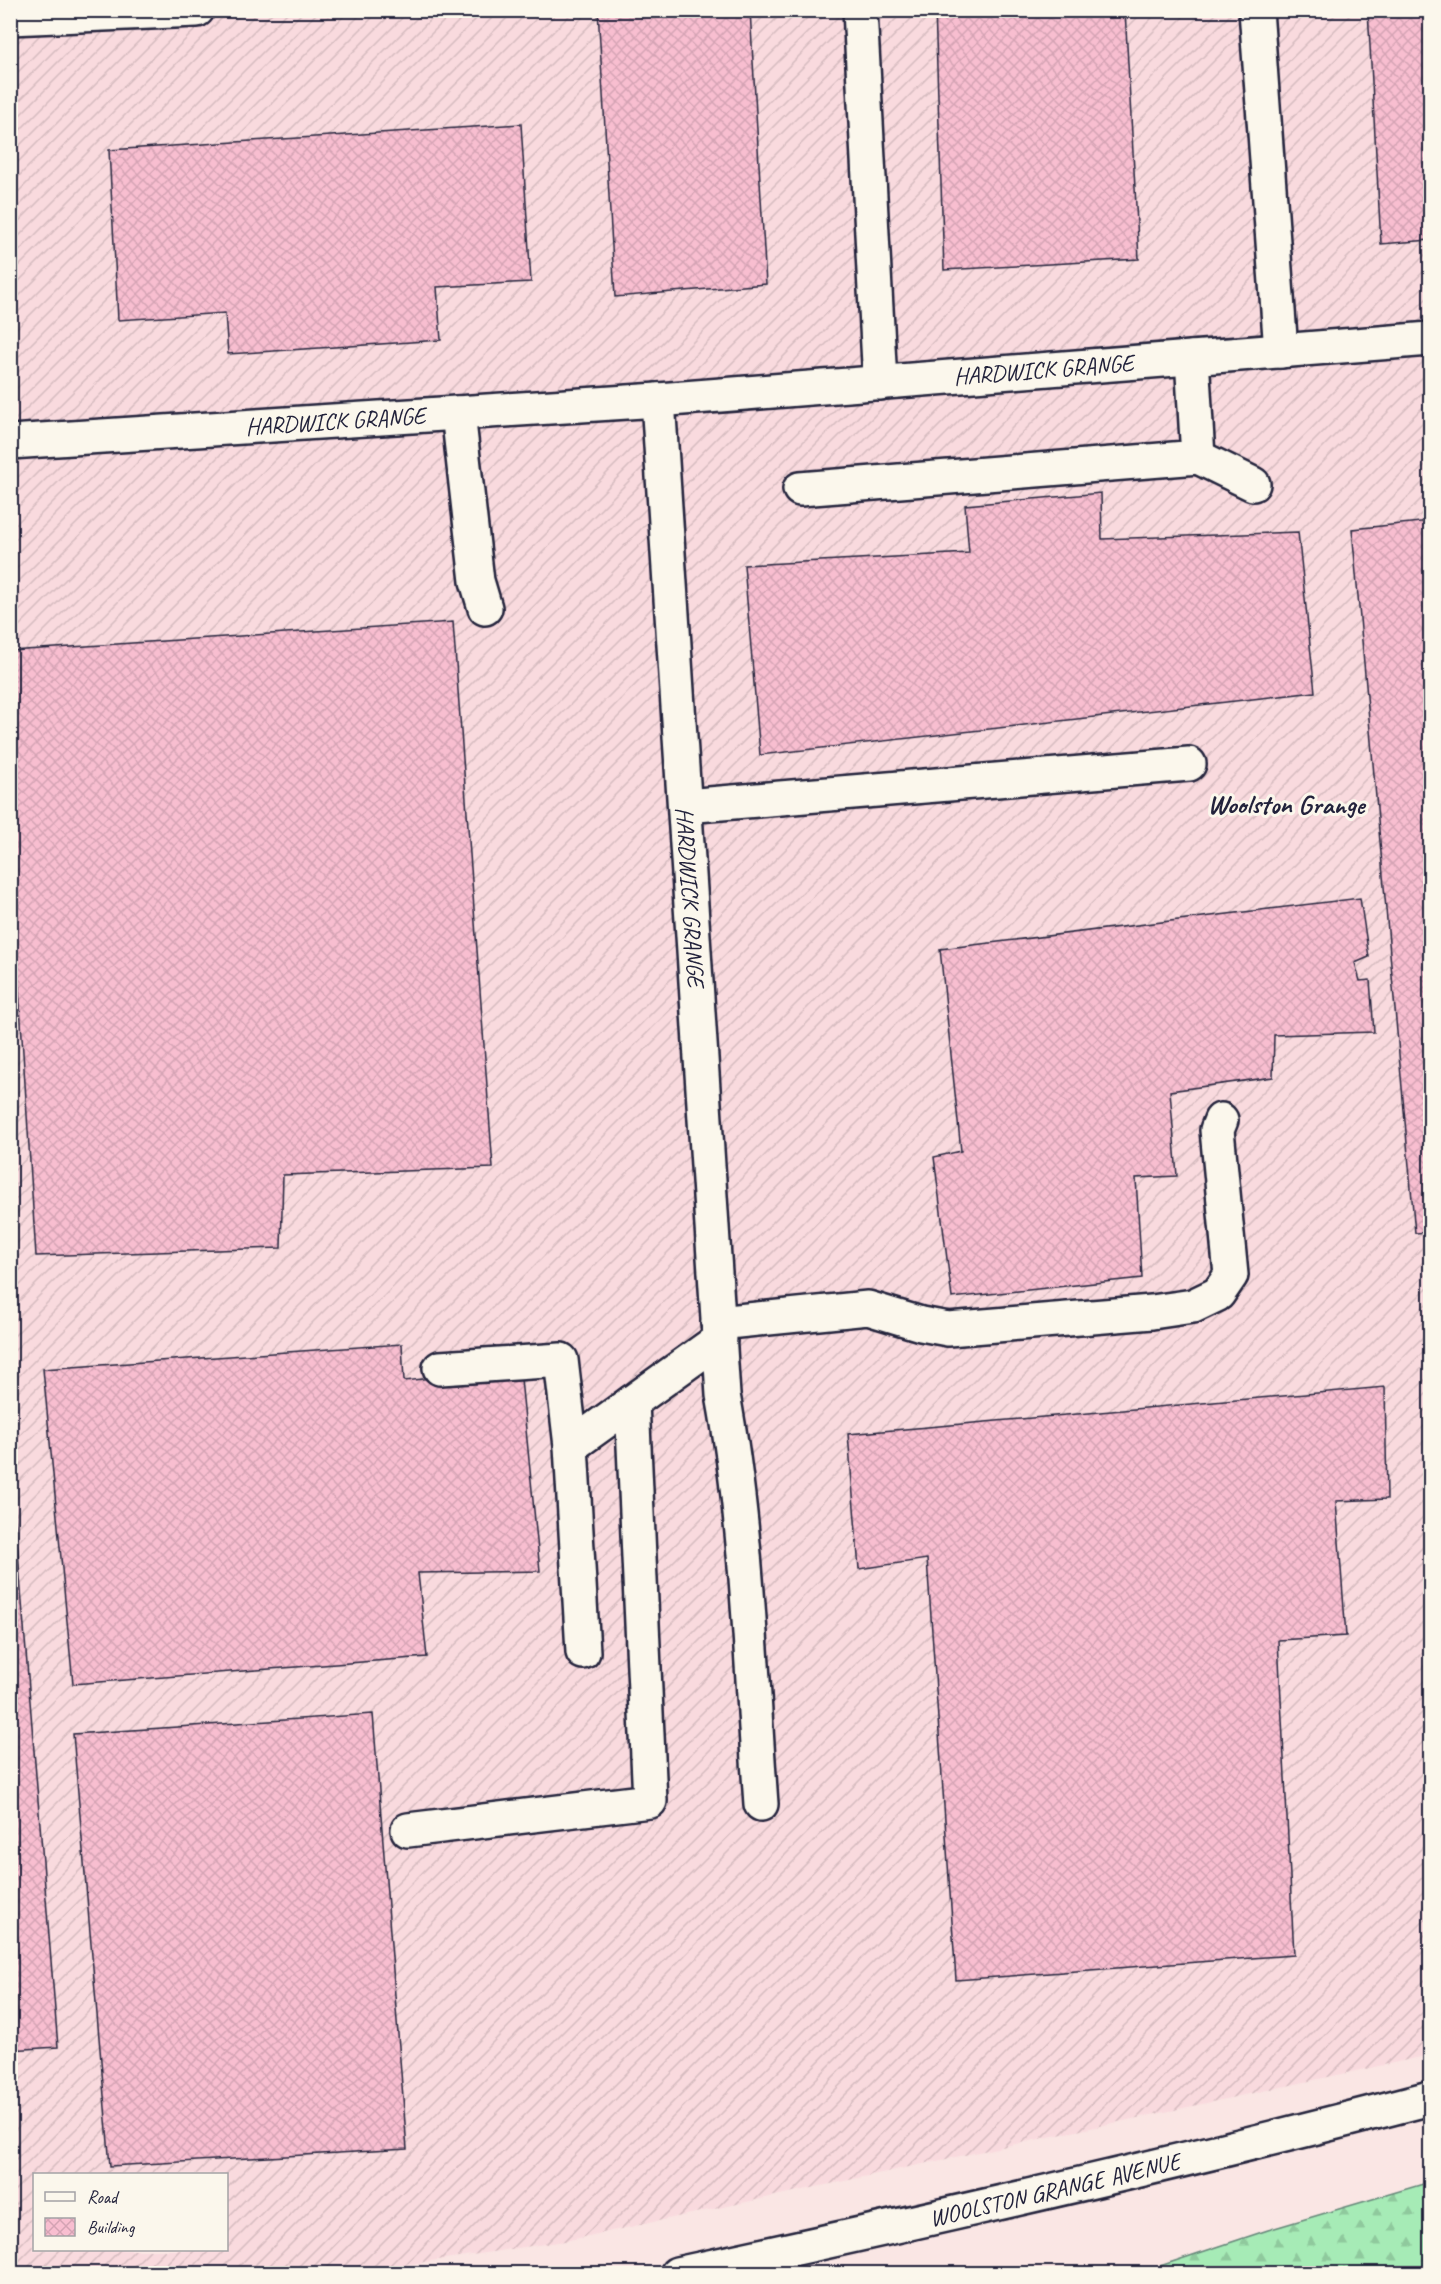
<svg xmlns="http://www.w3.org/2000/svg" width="1441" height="2284" viewBox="0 0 1441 2284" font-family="Caveat,sans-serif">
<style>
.industrial{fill:url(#industrial-furrows);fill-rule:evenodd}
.forest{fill:url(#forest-firs);stroke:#648678;stroke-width:1.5}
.building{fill:url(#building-cross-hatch);stroke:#22223b;stroke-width:1.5}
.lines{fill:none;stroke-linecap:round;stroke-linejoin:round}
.minor-casing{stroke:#22223b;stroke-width:38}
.major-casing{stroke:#22223b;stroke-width:38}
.minor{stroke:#fbf7ec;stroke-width:33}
.major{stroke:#fbf7ec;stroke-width:33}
.labels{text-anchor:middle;stroke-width:6;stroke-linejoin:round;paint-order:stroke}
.street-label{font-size:24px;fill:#22223b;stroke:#fbf7ec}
.quarter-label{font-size:27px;font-weight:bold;fill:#22223b;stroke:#fbf7ec}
</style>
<defs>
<pattern id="industrial-furrows" width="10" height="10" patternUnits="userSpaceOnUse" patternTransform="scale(1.5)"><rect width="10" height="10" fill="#f9dade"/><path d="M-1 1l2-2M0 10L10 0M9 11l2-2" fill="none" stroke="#d5bbbf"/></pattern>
<pattern id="forest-firs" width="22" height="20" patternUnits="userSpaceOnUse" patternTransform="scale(1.5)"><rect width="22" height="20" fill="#a6ebb6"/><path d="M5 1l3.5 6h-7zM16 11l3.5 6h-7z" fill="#8fc99d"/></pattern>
<pattern id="building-cross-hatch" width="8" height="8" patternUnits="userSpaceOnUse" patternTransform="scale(1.5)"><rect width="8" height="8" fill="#f8bed0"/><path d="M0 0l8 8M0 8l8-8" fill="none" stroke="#d4a3b4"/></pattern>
</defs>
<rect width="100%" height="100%" fill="#fae6e4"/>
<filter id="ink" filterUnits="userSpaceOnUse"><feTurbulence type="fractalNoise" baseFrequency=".0167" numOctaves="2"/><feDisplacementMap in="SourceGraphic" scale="12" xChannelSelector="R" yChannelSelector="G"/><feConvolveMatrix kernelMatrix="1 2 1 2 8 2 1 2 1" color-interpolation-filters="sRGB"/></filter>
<g filter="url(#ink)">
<!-- industrial -->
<path class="industrial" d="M11,11H1430V2055L565,2241L351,2273L11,2274ZM34,2174H226V2250H34Z"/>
<!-- forest -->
<path class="forest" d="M1430,2182V2273H1139L1268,2230Z"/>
<!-- building -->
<path class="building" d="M598,10H750L766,284L615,297Z
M935,10H1125L1139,259L944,270Z
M1368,10H1430V240L1381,244Z
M521,124L531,282L437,287L441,340L228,354L225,313L118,320L109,150Z
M1101,493L1102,539L1298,532L1315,692L760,755L744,565L969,553L965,505Z
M1430,521V1232L1415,1233L1352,529Z
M453,622L493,1168L283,1175L281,1248L36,1256L10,849V651Z
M1360,898L1369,957L1355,963L1360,981L1370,980L1374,1032L1274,1035L1273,1077L1170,1091L1177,1176L1136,1178L1142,1278L952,1298L934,1157L961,1151L940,949Z
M402,1344L404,1381L520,1369L540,1571L418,1573L427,1657L73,1684L43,1369Z
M1385,1387L1387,1499L1336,1501L1346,1636L1278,1640L1294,1955L956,1980L927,1559L859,1569L848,1434Z
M10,1454L58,2047L10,2050Z
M373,1714L407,2149L110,2166L73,1734Z"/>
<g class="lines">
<!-- minor casing -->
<g class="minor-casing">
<g id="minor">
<path d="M860,10L880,383"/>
<path d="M1256,10L1281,351"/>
<path d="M10,18L197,10"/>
<path id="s1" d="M658,400L723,1395C748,1529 751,1668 761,1804"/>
<path d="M458,413L477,581L485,608"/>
<path id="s2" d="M10,442L658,400L1430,339"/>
<path d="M1198,457L1253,484"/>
<path d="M800,489L1198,457L1192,358"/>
<path d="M685,806L1189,764"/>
<path d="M718,1323L868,1308L921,1324L948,1329L1152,1312L1193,1306L1218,1294L1231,1275L1217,1130L1221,1120"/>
<path d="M440,1368L561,1360L571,1446L583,1652"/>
<path d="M571,1446L720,1339"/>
<path d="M408,1830L650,1801L632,1402"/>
</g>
</g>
<!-- major casing -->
<g class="major-casing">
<g id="major">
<path id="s3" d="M677,2274C929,2220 1181,2163 1430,2098"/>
</g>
</g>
<!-- minor -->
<use href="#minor" class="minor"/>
<!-- major -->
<use href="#major" class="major"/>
</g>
</g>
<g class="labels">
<!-- street labels -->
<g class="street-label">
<text dy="8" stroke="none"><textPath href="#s2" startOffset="1036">HARDWICK GRANGE</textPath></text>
<text dy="8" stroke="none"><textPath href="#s2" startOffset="326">HARDWICK GRANGE</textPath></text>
<text dy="8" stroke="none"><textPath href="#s1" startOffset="498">HARDWICK GRANGE</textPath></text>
<text dy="8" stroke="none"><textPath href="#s3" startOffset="387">WOOLSTON GRANGE AVENUE</textPath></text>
</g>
<!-- quarter labels -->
<g class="quarter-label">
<text x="1286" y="813">Woolston Grange</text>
</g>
</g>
<!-- margin -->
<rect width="1441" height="2284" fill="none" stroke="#fbf7ec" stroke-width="36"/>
<rect x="18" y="18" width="1405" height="2248" fill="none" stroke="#22223b" stroke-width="2" filter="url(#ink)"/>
<!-- legend -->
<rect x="33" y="2173" width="195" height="78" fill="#fbf7ec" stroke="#a4a2a5" stroke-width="1.5"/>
<rect x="45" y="2192" width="30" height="9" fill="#fbf7ec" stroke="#a4a2a5" stroke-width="1.5"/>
<text x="87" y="2203" font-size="18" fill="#22223b">Road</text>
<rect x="45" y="2218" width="30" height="18" fill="url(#building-cross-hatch)" stroke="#a4a2a5" stroke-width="1.5"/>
<text x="87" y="2233" font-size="18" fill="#22223b">Building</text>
</svg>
